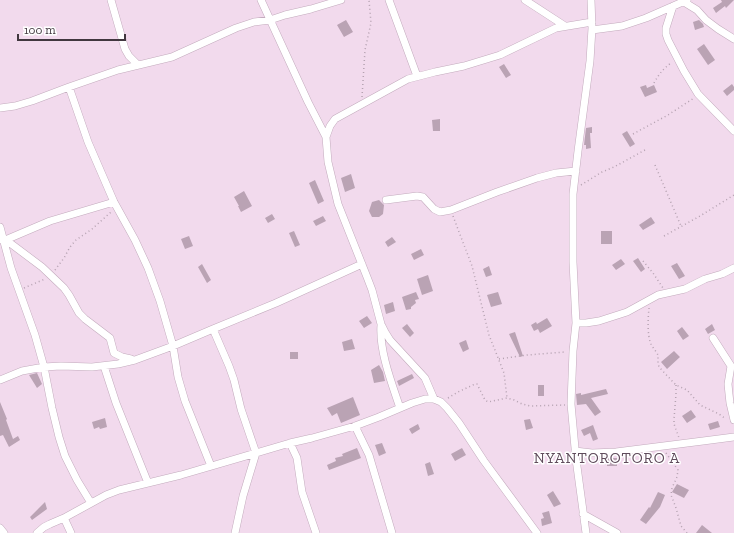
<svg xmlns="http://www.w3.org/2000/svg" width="734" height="533" viewBox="0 0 734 533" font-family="'Zilla Slab',serif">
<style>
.building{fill:#baa3b4}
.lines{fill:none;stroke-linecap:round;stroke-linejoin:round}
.minor-casing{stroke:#c3abbd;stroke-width:8}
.path{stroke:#b5a2b1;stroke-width:1.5;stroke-dasharray:1 3;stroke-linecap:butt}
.minor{stroke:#fff;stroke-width:7}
.labels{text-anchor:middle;stroke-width:3;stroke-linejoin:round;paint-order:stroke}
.quarter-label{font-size:15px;letter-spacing:1px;fill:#5f4b5b;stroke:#fff}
</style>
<rect width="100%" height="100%" fill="#f2daed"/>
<!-- building -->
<path class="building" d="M721,0H734L726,8L725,6L716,13L713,8L722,2Z
M346,20L353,32L344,37L337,25Z
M699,20L703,24L704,27L695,30L693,22Z
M704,44L715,60L708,65L697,49Z
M504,64L511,75L506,78L499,67Z
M732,84L734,87V90L727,96L723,91Z
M646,85L647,88L654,85L657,92L645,97L640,87Z
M440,119V131H433L432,120Z
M592,127V133H590L591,148L586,149V145H584L586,128Z
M627,131L635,144L630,147L622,134Z
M351,174L355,188L345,192L341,178Z
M315,180L324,201L318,204L309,183Z
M244,191L252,206L241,212L238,206H239L234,197Z
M379,200L384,205L383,214L379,217H372L369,211L372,202Z
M272,214L275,219L268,223L265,218Z
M323,216L326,221L316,226L313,221Z
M651,217L655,223L643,230L639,225Z
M294,231L300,245L295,247L289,233Z
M601,231H612V244H601Z
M189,236L193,246L185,249L181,239Z
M392,237L396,242L388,247L385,242Z
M421,249L424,255L414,260L411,254Z
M638,258L645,269L641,272L633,261Z
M621,259L625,264L616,270L612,265Z
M677,263L685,276L679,279L671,266Z
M202,264L211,280L207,283L198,267Z
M489,266L492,275L486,277L483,269Z
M428,275L433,291L422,295L417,279Z
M416,292L419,299L415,300L416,303L411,307V309L406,310L402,297Z
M498,292L502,304L491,307L487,295Z
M393,302L395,311L386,314L384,305Z
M367,316L372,323L364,328L359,321Z
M547,318L552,326L540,333L538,329L534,331L531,325L536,322L537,324Z
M407,324L414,333L410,337L402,328Z
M712,324L715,330L708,334L705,329Z
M682,327L689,336L683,340L677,331Z
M515,332L523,356L520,357L509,334Z
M352,339L355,349L344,351L342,342Z
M466,340L469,349L463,352L459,343Z
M674,351L680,357L667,369L661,362Z
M290,352H298V359H290Z
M379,365L383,372L385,381L374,383L371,370Z
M37,373L42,384L37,388L29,375Z
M412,374L414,378L399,386L397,381Z
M538,385H544V396H538Z
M606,389L608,394L591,398L601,412L595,416L586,404L577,405L576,394L581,393V395Z
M353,397L360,415L341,423L337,413L332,416L327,408Z
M0,402L7,419L6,420L13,439L18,436L20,440L9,447L3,435L0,436Z
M691,410L696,417L687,423L682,416Z
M105,418L107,427L100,429L99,427L94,429L92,422Z
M530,419L533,428L526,430L524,420Z
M718,421L720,427L710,430L708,424Z
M418,424L420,429L412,434L409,429Z
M593,425L598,439L593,441L590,433L584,436L581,430Z
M382,443L386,453L379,456L375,445Z
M357,448L361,458L329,470L327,465L336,461L335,458L343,456L342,454Z
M462,448L466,455L455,461L451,454Z
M607,458H617V466H607Z
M430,462L434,474L428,476L425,464Z
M677,484L689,490L684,498L672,492Z
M553,491L561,504L554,507L547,495Z
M658,492L665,495L660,507L646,524L640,520L649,507L650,508Z
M45,502L47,509L32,520L30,517Z
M549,511L552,523L542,526L541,519L544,518L542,513Z
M702,525L712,533H696Z"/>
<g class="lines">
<!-- minor casing -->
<g class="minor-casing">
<path id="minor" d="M111,0L125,49L129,56L138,65
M261,0L308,102L326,137L328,162L338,204L367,277L372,290L381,324L385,332L390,340L425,378L434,399
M389,0L417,76
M525,0L565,26
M684,2L697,10L706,20L718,29L734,39
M673,6L666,28V34L668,40L684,71L698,94L734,131
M592,30L622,26L646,18L687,0
M69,87L88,142L114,202L135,240L148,268L160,301L173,346L178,377L185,401L211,466
M0,108L15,106L32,101L69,87L118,70L172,57L236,28L254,22L270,20L285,15L311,9L341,0
M326,137L330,126L335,119L408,79L435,72L464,66L500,55L556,28L592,22
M386,200L417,196L423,197L434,209L440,212L451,210L497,192L537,178L556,173L576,171
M0,227L11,268L35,335L44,367L52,408L59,437L65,456L77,480L91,503
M6,240L42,267L64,288L69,295L79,313L85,319L110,338L114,353L122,357L131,359
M3,241L50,221L114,202
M576,323H586L599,321L627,312L658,295L685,289L705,279L722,274L734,268
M381,325C379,351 392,384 400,408
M213,329L229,366L234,380L241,409L256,453L243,496L235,533
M713,338L731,366L728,384L729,394L730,403L734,420
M104,366L116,403L148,483
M0,380L22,371L44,367L61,366L92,367L118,364L135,360L173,346L213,329L276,303L362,264
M355,426L369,455L392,533
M290,443L297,458L298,465L302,492L316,533
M575,451L592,453L616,452L703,441L734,437
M583,514L617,533
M64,518L71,533
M0,528L4,533
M37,533L44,527L50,524L64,518L106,495L119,490L181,475L290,443L312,438L355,426L379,417L412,403L425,399H434L441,402L447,408L459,423L484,461L537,533
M586,533L576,459L571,404L573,351L576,323L573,262V194L578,151L590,61L592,28L591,0"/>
</g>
<!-- path -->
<path class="path" d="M654,83C659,74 663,69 671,63
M362,97L365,50L371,23L369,0
M633,134L668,115L694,98
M655,165L681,226
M581,185L602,172L614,167L645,150
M453,216L472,266L489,335L504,373L507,398
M664,236L700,216L734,195
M643,261L653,273L663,288
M55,270L64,258L70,247L76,240L92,229L111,212
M24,288L45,279
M649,308C648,318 647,335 651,344C653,348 656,351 658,355V363L659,367L673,382L676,385L687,390L700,405L719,414L726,419
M499,359L527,355L565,352
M676,385V394L674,419V424L679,438
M448,398L458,392L475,384H477L485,400L488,402L507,398L514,400L522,404L530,406L565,405
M666,453L678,470L677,477L672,488L671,495L676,508L681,526L687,533"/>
<!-- minor -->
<use href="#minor" class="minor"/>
</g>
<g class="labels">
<!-- quarter labels -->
<g class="quarter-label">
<text x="607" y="463">NYANTOROTORO A</text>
</g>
</g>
<!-- scale -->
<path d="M18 34v6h107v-6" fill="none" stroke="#41373f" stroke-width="2"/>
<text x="24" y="34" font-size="12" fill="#41373f" stroke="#ffffff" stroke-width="3" paint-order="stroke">100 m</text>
</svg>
